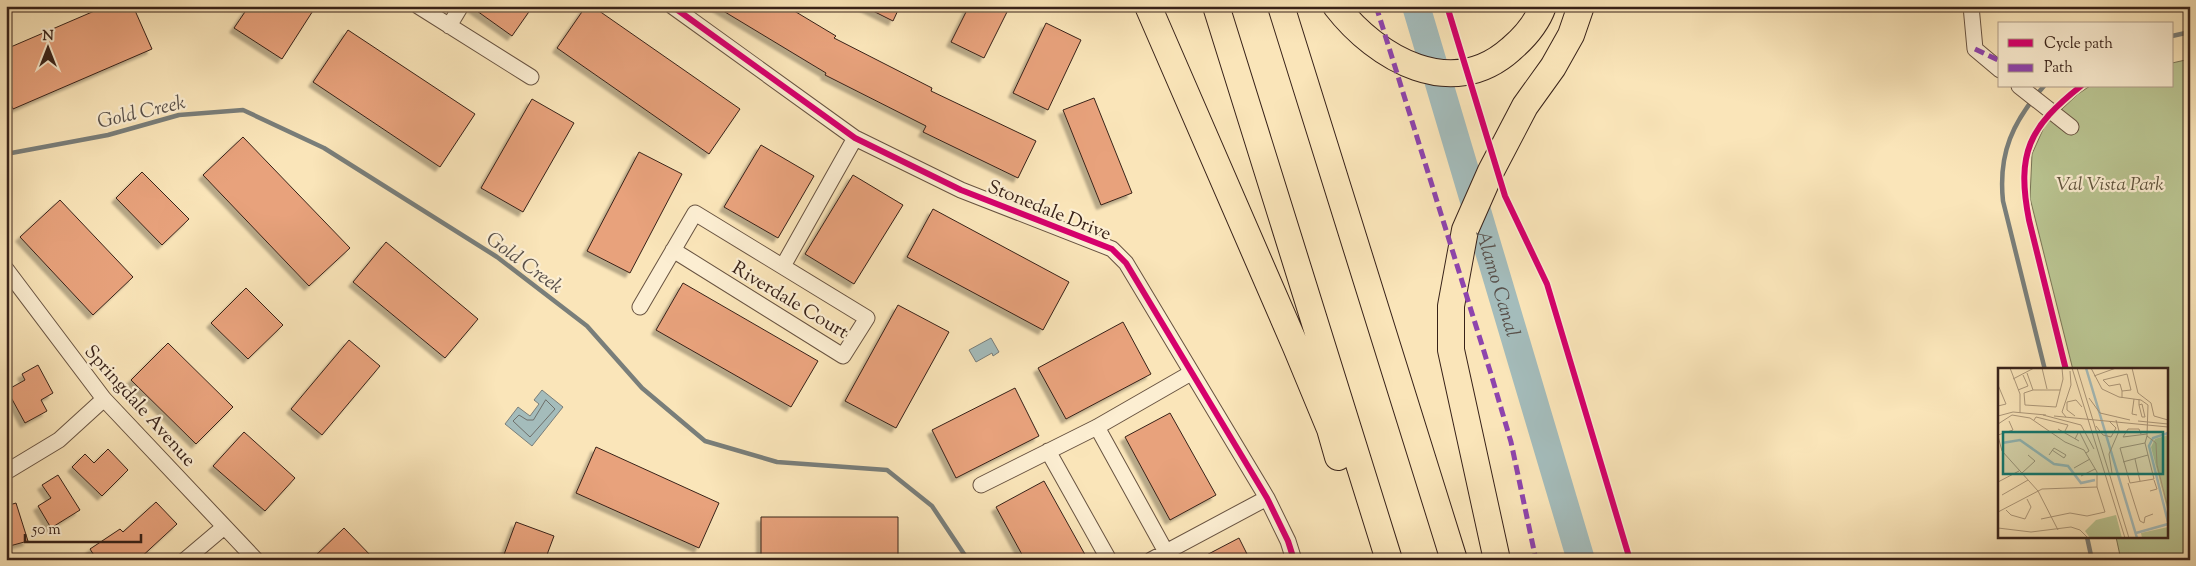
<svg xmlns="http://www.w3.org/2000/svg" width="2196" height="566" viewBox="0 0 2196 566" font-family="'Sorts Mill Goudy',serif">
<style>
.green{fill:#bac592;stroke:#797456}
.water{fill:#a4bcbb;stroke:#797e7a}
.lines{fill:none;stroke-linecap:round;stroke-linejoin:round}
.shore{stroke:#6e6f6a;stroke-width:1}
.stream{stroke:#797e7a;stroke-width:4.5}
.river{stroke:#a4bcbb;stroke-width:28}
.building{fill:#e8a27b;stroke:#382219;filter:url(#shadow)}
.minor-casing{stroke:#685341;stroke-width:17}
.motorway-casing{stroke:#382219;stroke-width:28}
.minor{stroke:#fceed2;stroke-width:15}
.motorway{stroke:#fae5b9;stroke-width:26}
.quiet{stroke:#8e44ad;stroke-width:5;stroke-dasharray:10 5;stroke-linecap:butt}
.cycleway-casing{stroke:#fceed2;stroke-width:9}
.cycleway{stroke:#d6006c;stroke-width:6}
.labels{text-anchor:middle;stroke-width:4.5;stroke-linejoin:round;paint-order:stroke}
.park-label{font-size:19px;font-style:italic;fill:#5f533d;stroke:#fceed2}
.street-label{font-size:19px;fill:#382219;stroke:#fceed2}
.water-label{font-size:20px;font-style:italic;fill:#58504a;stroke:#fceed2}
.inset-river{fill:none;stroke:#a4bcbb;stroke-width:2.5}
.inset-road{fill:none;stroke:#ac9779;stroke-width:1}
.view{fill:#0f766e;fill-opacity:0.15;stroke:#0f766e;stroke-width:2.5}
.inset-edge{fill:none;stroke:#382219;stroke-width:2.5}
</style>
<defs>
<filter id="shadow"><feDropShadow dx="-4.5" dy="4.5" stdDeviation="1" flood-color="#0004"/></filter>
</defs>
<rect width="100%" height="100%" fill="#fae5b9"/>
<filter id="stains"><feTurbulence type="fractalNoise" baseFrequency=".004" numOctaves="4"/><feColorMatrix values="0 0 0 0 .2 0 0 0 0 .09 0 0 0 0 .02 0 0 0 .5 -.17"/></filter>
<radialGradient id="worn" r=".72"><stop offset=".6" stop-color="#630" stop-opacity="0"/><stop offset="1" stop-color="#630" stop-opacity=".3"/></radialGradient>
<!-- green -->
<path class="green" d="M2190,59V560H2121L2116,537H2167V370H2073L2030,198L2032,154L2045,125L2078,94L2090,86H2172V63Z"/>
<!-- water -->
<path class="water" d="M991,338L999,352L993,356L992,353L976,362L969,350Z
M542,390L563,407L532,446L505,424L518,407L530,416L539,404L534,400Z"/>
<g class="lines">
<!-- shore -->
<path class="shore" d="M546,400L555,409L530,437L513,421L519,415L527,420H533Z"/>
<!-- stream -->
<path class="stream" d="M2172,36L2190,32
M2044,86C2013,121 1998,153 2003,201L2045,370
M6,154L108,135L179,115L243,110L324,148L497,257L587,326L642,388L705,441L777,462L887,470L932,506L968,560
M2087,537L2092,560"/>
<!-- river -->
<path class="river" id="s1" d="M1416,6L1581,560"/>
</g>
<!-- building -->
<path class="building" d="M106,6H133L152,49L13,109L6,94V49Z
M249,6H316L282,59L234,28Z
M470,6H533L512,36Z
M586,6H592L740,109L709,154L557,48Z
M715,6H786L836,36L834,38L932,88L931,91L1036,141L1018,178L923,132L926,126L825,75L826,73Z
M863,6H900L893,21Z
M969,6H1010L984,58L951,42Z
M1046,23L1081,40L1048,110L1013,93Z
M348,30L475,114L440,167L313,82Z
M1094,98L1132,193L1101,205L1063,110Z
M532,99L574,123L523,212L481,188Z
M243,137L350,248L309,286L203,175Z
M761,145L814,176L778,238L724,207Z
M639,152L682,174L630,273L587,251Z
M142,172L189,219L162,245L116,198Z
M853,175L903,205L854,284L805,254Z
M60,200L133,277L93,315L20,237Z
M933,209L1069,282L1043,330L907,257Z
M386,242L478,319L445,358L353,282Z
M683,283L818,361L791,407L656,330Z
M246,288L283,325L248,359L211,323Z
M898,305L949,332L896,428L845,401Z
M1123,322L1151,374L1066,419L1038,368Z
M349,340L380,366L322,435L291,409Z
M168,343L233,407L196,444L131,380Z
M38,365L53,393L41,400L47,411L25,423L7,390L25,380L22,374Z
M1015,388L1039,436L956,478L932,430Z
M1170,413L1216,495L1170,520L1125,437Z
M244,432L295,478L265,511L213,466Z
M596,447L719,503L699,548L576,493Z
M108,449L128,470L102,496L72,467L85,454L94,463Z
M58,475L80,510L51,528L38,506L51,498L42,485Z
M1044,481L1088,560H1025L996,507Z
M156,502L177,524L138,560H97L90,549L120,529L123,532Z
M16,503L28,541L6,547V506Z
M761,517H898V560H761Z
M516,522L554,536L545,560H502Z
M344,528L375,560H311Z
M1239,538L1250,560H1197Z"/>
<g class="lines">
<!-- minor casing -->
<g class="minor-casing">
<path id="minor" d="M418,6L531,77
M672,6L855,138L961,190L1112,249L1126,263L1267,498L1288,541L1294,560
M1971,6L1975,49L2000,70
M449,26L461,6
M2019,86L2071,127
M783,266L855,138
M6,269L104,399L256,560
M640,307L695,213L867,318L843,356L673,250
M1097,427L1166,552
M1048,451L1109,560
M6,472L59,440L104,399
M981,485L1097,427L1191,373
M185,560L224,527
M1151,560L1267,498"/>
</g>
<!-- motorway casing -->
<g class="motorway-casing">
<path id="motorway" d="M1148,6L1296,347L1330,429L1338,457
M1216,6L1389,560
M1281,6L1454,560
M1336,6C1377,59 1452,102 1511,49C1525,37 1537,23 1543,6
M1497,560L1451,350V306L1465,230L1491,171L1525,106L1553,67L1571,35L1581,6"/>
</g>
<!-- minor -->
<use href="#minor" class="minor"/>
<!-- motorway -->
<use href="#motorway" class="motorway"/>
<!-- quiet -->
<path class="quiet" d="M1376,6L1491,374L1511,442L1536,560
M1975,49L2000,61"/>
<!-- cycleway casing -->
<g class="cycleway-casing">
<path id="cycleway" d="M672,6L855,138L961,190L1112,249L1126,263L1267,498L1288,541L1294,560
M1447,6L1505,196L1547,284L1630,560
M2066,370L2029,220C2016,153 2029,127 2081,86"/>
</g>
<!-- cycleway -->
<use href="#cycleway" class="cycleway"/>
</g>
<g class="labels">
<!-- park labels -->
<g class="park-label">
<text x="2110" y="190">Val Vista Park</text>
</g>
<!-- street labels -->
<g class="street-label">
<text transform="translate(1050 209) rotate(22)" y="7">Stonedale Drive</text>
<text transform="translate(791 299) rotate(31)" y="7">Riverdale Court</text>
<text transform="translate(141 405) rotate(48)" y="7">Springdale Avenue</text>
</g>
<!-- water labels -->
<g class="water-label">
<text transform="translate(141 111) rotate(-13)" y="7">Gold Creek</text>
<text transform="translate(525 262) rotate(36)" y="7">Gold Creek</text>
<text dy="7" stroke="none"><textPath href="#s1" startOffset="289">Alamo Canal</textPath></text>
</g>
</g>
<!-- overview -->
<g transform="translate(1998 368)">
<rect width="170" height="170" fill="#fae5b9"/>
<path d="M170,67V145L153,79L157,71ZM118,147L124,170H92L87,163L98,152ZM170,159V170H144L143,165Z" fill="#bac592"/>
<path class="inset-river" d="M88,0L139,170M170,65L155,70L151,78L170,154M4,75L22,72L56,96L70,98L83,115L97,112M138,165L170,156"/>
<path class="inset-road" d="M12,0L22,26V45M44,0L49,21M74,0L127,170M79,0L131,170M93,0L104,21L121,29L143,32L150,37L149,68L158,75L159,97L170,140M134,0L140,25L153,35L156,48L170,52M29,5L35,22L26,25L27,37L58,39L65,11L64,0M96,8L118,0M15,11L36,0M0,17L8,36L0,38M20,22L30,18L25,7M35,22H62M91,30L102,45L132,52M124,30V23L133,22L129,6L105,12L111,18L122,16L124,23M136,31L134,46L139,47M141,31V37L144,49H147L144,36L141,37M45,47L83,57L96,81M0,48L15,44L48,47M56,48L170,59M77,48L69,42V34L78,32L84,39M68,49L64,44L73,17L72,3M36,52L38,49L70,57L66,65M140,53L170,56M0,56L14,47L32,50L67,74L86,82L99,104V119L107,144L89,148L72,145L43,151M98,58L105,67L113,69L118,60L111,53M60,61L81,73M143,66L141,61H130L125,69L149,66M0,67L15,62L11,53M0,68L4,83L40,123L60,162M77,71L81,63L91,83L88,85M147,75L122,80L132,115L156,111L147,75L149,68M51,87L56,80L68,87L66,90L54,82M137,91L142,113M125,94L150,87M76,100L92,91M24,105L37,93L30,87M114,105L111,86L121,63L118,52M83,108L97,101M0,114L21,103M130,115L142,153L146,155L147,149L155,146M152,123L159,121L156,112M4,127L30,112M8,142L13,147L27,151L33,139L29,131M0,144L44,121L99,119M0,160L33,164L73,159L82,162L90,170"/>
<path class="view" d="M5,64H165V106H5Z"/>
<rect width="170" height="170" class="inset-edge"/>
</g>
<!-- margin -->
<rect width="2196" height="566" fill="none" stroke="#fae5b9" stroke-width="25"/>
<rect x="8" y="8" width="2181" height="551" fill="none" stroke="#382219" stroke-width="2.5"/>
<rect x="12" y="12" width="2171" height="541" fill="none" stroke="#382219"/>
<!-- legend -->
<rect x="1998" y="22" width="175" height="65" fill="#fceed2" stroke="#ae9c88"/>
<rect x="2008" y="39" width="25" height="8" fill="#d6006c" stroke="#ae9c88"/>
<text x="2044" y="48" font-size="15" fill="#382219">Cycle path</text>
<rect x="2008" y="64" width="25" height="8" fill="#8e44ad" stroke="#ae9c88"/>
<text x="2044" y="72" font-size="15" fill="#382219">Path</text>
<!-- north arrow -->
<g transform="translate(48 48)" stroke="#fceed2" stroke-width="4" paint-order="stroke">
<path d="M0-4L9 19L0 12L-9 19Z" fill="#382219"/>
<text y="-8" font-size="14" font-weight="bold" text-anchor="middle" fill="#382219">N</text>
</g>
<!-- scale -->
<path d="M25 534v8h116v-8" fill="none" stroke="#382219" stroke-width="2.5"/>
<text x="32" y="534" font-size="15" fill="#382219" stroke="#fceed2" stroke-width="4" paint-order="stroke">50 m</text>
<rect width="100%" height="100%" filter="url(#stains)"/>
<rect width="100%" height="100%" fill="url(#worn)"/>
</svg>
